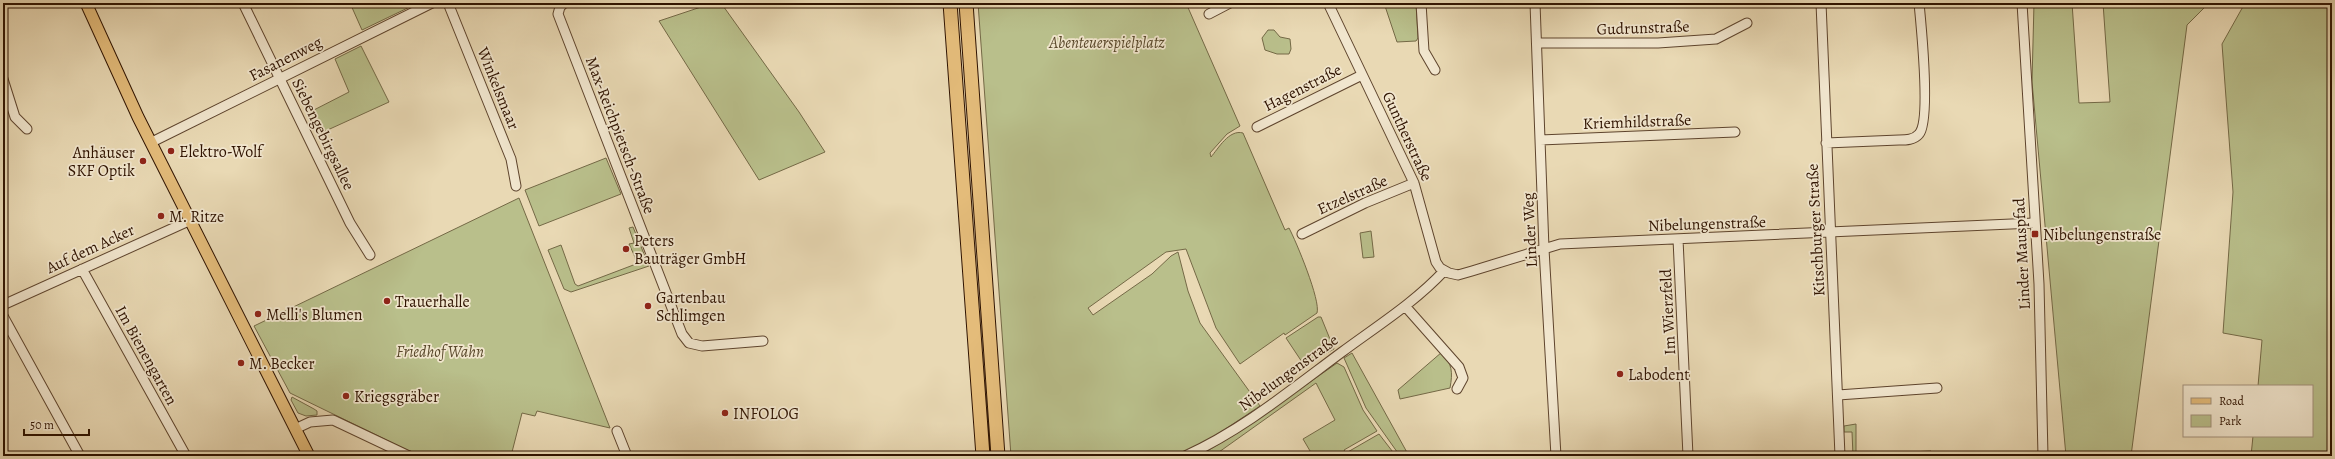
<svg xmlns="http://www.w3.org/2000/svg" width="2335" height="459" viewBox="0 0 2335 459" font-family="Alegreya,serif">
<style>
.green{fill:#b9bf8b;stroke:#746946}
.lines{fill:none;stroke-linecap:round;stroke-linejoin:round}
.minor-casing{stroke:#5e442d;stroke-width:11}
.major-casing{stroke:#2f1300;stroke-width:13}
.highway-casing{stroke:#2f1300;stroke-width:15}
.minor{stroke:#f1e6ce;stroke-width:9}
.major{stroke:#e4bc7a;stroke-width:11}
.highway{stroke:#e4bc7a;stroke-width:13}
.poi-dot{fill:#8f2418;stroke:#f1e6ce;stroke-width:1.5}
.labels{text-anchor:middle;stroke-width:3.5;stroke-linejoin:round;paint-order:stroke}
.street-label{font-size:16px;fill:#2f1300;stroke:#f1e6ce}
.park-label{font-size:16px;font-style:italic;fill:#58472a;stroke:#f1e6ce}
.poi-label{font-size:16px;fill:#2f1300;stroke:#f1e6ce;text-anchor:start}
</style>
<rect width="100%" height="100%" fill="#e9d9b4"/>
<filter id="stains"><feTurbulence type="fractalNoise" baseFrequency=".005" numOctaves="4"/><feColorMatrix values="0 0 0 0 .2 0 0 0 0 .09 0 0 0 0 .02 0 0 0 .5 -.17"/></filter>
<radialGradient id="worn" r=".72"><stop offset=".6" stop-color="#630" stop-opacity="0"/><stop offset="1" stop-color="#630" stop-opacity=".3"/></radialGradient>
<!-- green -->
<path class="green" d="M350,3H418L362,30Z
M713,3H721L799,112L825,152L759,180L659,21Z
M978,3H1186L1240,126L1227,134L1210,153L1211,157C1218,149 1229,129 1243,133L1285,230L1289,228C1296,241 1321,301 1317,313L1285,335L1284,333L1240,364L1216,328L1186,249L1166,252L1088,308L1093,315L1152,274L1171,256L1178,252L1188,291L1200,323L1260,406L1209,440L1175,456H1011Z
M1384,3H1416L1418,38L1416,41L1397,42Z
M2034,3H2072L2079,103L2110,102L2103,3H2209L2187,25L2131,456H2066L2032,82Z
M2245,3H2332V456H2251L2253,436H2312V386H2258L2262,340L2223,333L2233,192L2222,44Z
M1268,30H1274L1280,37L1290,39L1291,49L1289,54H1277L1265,50L1262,38Z
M361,46L389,102L321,133L310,112L349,92L335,59Z
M606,158L621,194L539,226L525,190Z
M519,198L610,428L537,411L535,416L522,413L511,456H425L407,450L290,393L254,326Z
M633,227L649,266L571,292L564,289L548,250L561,245L575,284L578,286L636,264L635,257L629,244L634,243L629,228Z
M1371,231L1374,257L1363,258L1360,233Z
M1318,317H1321L1334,349L1304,365L1286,338Z
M1442,352C1452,364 1453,372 1450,388L1400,399L1398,390Z
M1352,353L1409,456H1400L1366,408L1344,358Z
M1337,363L1344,367L1363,410L1377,431L1344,450L1346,453L1379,434L1396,456H1313L1303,439L1335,420L1316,383L1219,452L1212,456H1199L1242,430Z
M292,397L314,409L317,411V415L306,416L298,413L291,400Z
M1856,424V456H1853L1852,432H1844V426Z
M1931,451L1932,454H1946V456H1889V453Z"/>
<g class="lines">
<!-- minor casing -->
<g class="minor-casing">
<path id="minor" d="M243,3L350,223L370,255
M448,3L511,159L516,186
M564,3L560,7L558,14L682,334L689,343L702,346L763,341
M1328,3L1414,183L1436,262L1440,268L1449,273L1458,275L1472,271L1560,244L2035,223
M1421,3L1424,51L1435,70
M1535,3L1544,249L1556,456
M1821,3L1840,456
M2022,3L2039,284L2043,456
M1209,14L1230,3
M1537,43H1658L1716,39L1747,23
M3,79L15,117L27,129
M1257,127L1362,75
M1540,140L1735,132
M152,142L432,3
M1826,143L1899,140C1906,140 1914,140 1919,134C1931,121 1921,24 1919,3
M1302,234L1365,203L1414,183
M1678,239L1688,456
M82,269L186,456
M3,305L191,220
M1405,306L1459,367L1463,378L1457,389
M3,316L80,456
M1838,395L1937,388
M295,429L310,422L333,420L409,456
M617,431L627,456
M1185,456C1241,431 1292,389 1342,352C1377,326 1414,303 1444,271"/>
</g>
<!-- major casing -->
<g class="major-casing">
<path id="major" d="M86,3L138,117L309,456"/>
</g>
<!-- highway casing -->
<g class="highway-casing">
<path id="highway" d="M950,3L983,456
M966,3L998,456"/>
</g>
<!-- minor -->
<use href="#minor" class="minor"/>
<!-- major -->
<use href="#major" class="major"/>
<!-- highway -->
<use href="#highway" class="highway"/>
</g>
<!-- markers -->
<g class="poi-dot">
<circle cx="171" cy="151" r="4"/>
<circle cx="143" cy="161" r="4"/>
<circle cx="161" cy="216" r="4"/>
<rect x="2031" y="230" width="8" height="8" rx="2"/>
<circle cx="626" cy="249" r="4"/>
<circle cx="387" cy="301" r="4"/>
<circle cx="648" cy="306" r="4"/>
<circle cx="258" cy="314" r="4"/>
<circle cx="241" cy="363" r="4"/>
<circle cx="1620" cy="374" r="4"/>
<circle cx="346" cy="396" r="4"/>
<circle cx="725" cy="413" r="4"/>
</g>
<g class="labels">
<!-- street labels -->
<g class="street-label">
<text transform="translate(1643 27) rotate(-2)" y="6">Gudrunstraße</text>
<text transform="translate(285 58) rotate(-27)" y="6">Fasanenweg</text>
<text transform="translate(1302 87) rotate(-27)" y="6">Hagenstraße</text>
<text transform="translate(499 88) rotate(68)" y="6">Winkelsmaar</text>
<text transform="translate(1637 121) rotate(-2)" y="6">Kriemhildstraße</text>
<text transform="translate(324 134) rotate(64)" y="6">Siebengebirgsallee</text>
<text transform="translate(621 135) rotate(69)" y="6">Max-Reichpietsch-Straße</text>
<text transform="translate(1408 136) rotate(65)" y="6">Guntherstraße</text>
<text transform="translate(1352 194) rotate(-24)" y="6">Etzelstraße</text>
<text transform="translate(1707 223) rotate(-2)" y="6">Nibelungenstraße</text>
<text transform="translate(1529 230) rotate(-93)" y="6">Linder Weg</text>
<text transform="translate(1815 230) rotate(-93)" y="6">Kitschburger Straße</text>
<text transform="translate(90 248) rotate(-25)" y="6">Auf dem Acker</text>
<text transform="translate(2021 254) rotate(-93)" y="6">Linder Mauspfad</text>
<text transform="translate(1667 312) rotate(-93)" y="6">Im Wierzfeld</text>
<text transform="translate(147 355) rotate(61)" y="6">Im Bienengarten</text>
<text transform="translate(1288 372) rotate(-36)" y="6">Nibelungenstraße</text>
</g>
<!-- park labels -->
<g class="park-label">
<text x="1107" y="48">Abenteuerspielplatz</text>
<text x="440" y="357">Friedhof Wahn</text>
</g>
<!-- poi labels -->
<g class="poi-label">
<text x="179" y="157">Elektro-Wolf</text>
<text x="135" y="158" text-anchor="end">Anhäuser<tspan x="135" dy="18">SKF Optik</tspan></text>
<text x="169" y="222">M. Ritze</text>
<text x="2043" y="240">Nibelungenstraße</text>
<text x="634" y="246">Peters<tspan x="634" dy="18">Bauträger GmbH</tspan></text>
<text x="656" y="303">Gartenbau<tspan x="656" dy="18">Schlimgen</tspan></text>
<text x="395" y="307">Trauerhalle</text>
<text x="266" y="320">Melli's Blumen</text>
<text x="249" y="369">M. Becker</text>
<text x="1628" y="380">Labodent</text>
<text x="354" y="402">Kriegsgräber</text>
<text x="733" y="419">INFOLOG</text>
</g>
</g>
<!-- margin -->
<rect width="2335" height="459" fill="none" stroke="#e9d9b4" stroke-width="16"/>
<rect x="4" y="4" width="2327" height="451" fill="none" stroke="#2f1300" stroke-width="2"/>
<rect x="8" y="8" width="2319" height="443" fill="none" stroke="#2f1300"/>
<!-- legend -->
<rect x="2183" y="385" width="130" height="52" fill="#f1e6ce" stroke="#a3927c"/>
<rect x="2191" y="398" width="20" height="6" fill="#e4bc7a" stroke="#a3927c"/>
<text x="2219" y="405" font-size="12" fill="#2f1300">Road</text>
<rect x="2191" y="415" width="20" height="12" fill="#b9bf8b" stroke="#a3927c"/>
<text x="2219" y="425" font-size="12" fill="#2f1300">Park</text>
<!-- scale -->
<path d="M24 429v6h65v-6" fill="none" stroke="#2f1300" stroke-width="2"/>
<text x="30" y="429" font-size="12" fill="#2f1300" stroke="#f1e6ce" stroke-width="3" paint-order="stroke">50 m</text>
<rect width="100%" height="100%" filter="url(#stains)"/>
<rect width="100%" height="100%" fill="url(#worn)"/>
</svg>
